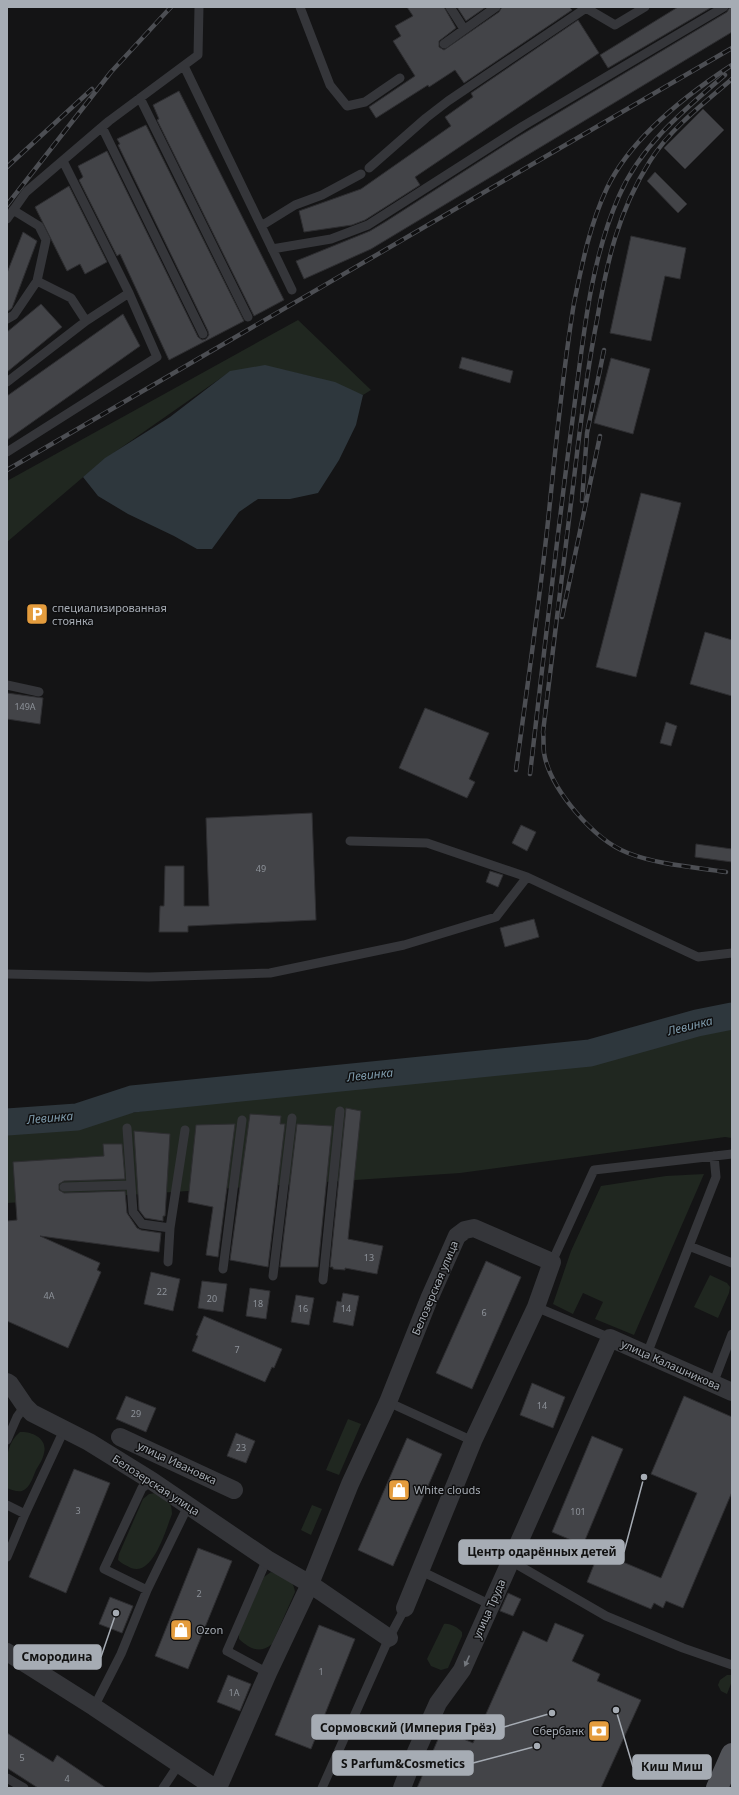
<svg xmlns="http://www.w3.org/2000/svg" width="739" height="1795" viewBox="0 0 739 1795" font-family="'Noto Sans',sans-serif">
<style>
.green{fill:#202720}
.water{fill:#2e373d}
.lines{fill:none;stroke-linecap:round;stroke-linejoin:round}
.river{stroke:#2e373d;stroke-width:27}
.building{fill:#434448;stroke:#2e2e31}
.lane{stroke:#35363a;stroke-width:9}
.street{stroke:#35363a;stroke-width:18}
.primary{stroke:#515358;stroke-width:22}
.rail-casing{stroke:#4c4e53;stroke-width:4.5}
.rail{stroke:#0f0f10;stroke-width:3;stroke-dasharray:9;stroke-linecap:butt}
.oneway{fill:#73777d}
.labels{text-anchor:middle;stroke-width:3;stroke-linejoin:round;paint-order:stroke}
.number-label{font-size:9px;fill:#8d9299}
.poi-label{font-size:11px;fill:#a6acb4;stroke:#0f0f10;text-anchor:start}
.street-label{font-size:11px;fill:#a6acb4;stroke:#0f0f10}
.water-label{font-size:12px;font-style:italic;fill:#7f9cad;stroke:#0f0f10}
.leader{fill:none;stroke:#a6acb4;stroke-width:1.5}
.callout-dot{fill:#a6acb4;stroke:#0f0f10;stroke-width:1.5}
.callout{fill:#a6acb4;stroke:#a6acb4;stroke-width:1.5}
.callout-label{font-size:12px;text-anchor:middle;font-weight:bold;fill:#111}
</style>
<rect width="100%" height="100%" fill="#141415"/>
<!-- green -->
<path class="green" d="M298,320L371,390L363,395L318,378L283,370L228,373L102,461L7,542V481Z
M732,1013V1138L725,1137L460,1173L7,1203V1132L665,1031Z
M704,1174L634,1335L595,1319L603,1302L583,1293L573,1314L553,1304L571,1251L601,1186L666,1176Z
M710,1275L727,1283L730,1287L729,1293L718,1318L694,1307Z
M348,1419L361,1424L339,1475L326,1470Z
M20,1432C31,1431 48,1438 44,1453C43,1459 39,1465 36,1470C33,1477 30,1488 22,1491C17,1492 12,1490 7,1488C7,1468 3,1446 20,1432Z
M156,1493C167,1498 172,1502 172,1514C166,1529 153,1577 131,1568C126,1565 122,1564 118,1560L119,1554L143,1499L149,1494Z
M312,1505L322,1509L311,1535L301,1530Z
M271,1572C284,1577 293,1577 295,1592L272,1644C260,1654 250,1649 239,1639V1632L264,1577Z
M444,1624C450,1623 457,1627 462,1632V1636L448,1668L441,1670L431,1666L427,1659Z
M727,1675H732V1681L727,1694L721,1691L718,1685L720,1680Z"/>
<!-- water -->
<path class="water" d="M265,365L335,382L363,395L356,425L339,460L318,493L290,499H258L239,512L212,549H197L174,536L128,514L98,496L83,477L105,458L170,417L230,371Z"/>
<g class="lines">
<!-- river -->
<path class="river" d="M7,1122L77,1117L132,1099L590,1053L697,1023L732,1016"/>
</g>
<!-- building -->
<path class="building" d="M407,7H444L456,28L439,41V47L444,50L499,12L502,7H569L572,10L464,83L455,70L429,87L428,85L376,118L369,107L415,76L393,41L401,36L395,26L413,16Z
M457,7H486L466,21Z
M678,7H712L608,68L600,55Z
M730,7H732V32L371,249L304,279L296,261L370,231L385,222L516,138L727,12Z
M578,20L599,53L415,177L420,185L365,220L352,225L304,232L299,211L361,189L451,126L445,117L473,97L471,93Z
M179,91L284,300L254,316L157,120L159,119L153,105Z
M703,109L724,130L685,169L664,148Z
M146,125L244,321L169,360L120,254L117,256L79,180L83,177L78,166L107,151L198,337L202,340L206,339L209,335L208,331L118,145L120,144L117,139Z
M655,172L687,204L678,213L647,181Z
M69,186L107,262L85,274L80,264L67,271L35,207Z
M23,232L37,241L12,308L7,312V273Z
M631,236L686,248L680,279L665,276L651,341L610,333Z
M41,304L62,327L7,372V332Z
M123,314L140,346L7,440V396Z
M462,357L513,371L510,383L459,368Z
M611,358L650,369L633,434L594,423Z
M641,493L681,503L636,677L596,667Z
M705,632L732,640V696L690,684Z
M7,693L43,698L40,724L7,719Z
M425,708L489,733L469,779L475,782L467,798L399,768Z
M666,722L677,726L671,746L660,743Z
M312,813L316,920L188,926V932H159L160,906H164L165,866H184V906H209L206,818Z
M521,825L536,832L527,851L512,843Z
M696,844L732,849V862L695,857Z
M490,871L503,875L498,887L486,882Z
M534,919L539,937L505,947L500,928Z
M346,1108L361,1111L348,1239L383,1246L377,1274L345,1268V1270L333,1269V1267H330Z
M250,1114L281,1116L280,1124H285L268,1267L230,1260Z
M235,1124L218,1257L206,1255L213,1207L188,1202L196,1125Z
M297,1124L332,1126L318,1267H280Z
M134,1131L170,1134L165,1216H163V1221L145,1218L139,1210Z
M103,1144H122L125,1179L64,1181L59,1184V1190L64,1193L125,1191L127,1213L137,1228L141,1230L161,1233L159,1252L40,1236L100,1263L97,1270L101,1272L68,1348L7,1321V1221L17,1220L13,1162L104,1156Z
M486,1261L521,1277L472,1389L436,1373Z
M151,1272L180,1279L173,1311L144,1304Z
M202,1281L227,1284L223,1312L198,1308Z
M250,1288L270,1291L266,1319L246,1316Z
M343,1293L359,1296L353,1326L333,1322L337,1301L341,1302Z
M296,1295L314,1298L309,1325L291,1322Z
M204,1316L282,1349L274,1368L272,1367L265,1382L192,1351L198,1336L196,1335Z
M532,1383L565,1397L553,1428L520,1415Z
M126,1396L156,1408L146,1432L116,1419Z
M684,1396L732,1417V1492L683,1608L666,1601L663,1608L654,1603L651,1609L587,1582L599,1552L661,1578L697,1493L651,1474Z
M236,1433L255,1441L246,1463L227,1456Z
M592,1436L623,1449L583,1545L552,1532Z
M407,1438L442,1454L393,1566L358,1550Z
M74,1469L110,1483L66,1593L29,1577Z
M198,1548L232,1561L188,1669L155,1656Z
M508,1593L521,1599L513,1616L500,1611Z
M110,1597L133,1606L122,1633L99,1624Z
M555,1623L584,1635L572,1661L600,1674L597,1681L641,1700L601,1788H417L442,1730L473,1743L523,1631L547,1642Z
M319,1625L355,1639L311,1749L275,1735Z
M228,1675L251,1684L240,1711L217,1702Z
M7,1733L53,1762L57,1755L106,1788H38L7,1768Z"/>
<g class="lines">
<!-- lane -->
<path class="lane" d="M300,7L330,85L347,106L365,102L400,78
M450,7L464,29
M444,44L496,7
M184,66L292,290
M140,98L248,317
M102,127L203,334
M63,161L129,293L86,321
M369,168L426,118L448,101L586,8L615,25L645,7
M7,219L26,192L109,121L198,55L199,7
M261,226L295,205L322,195L361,174
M272,249L331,239L368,225L523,126L724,7
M7,319L14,315L37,281
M7,382L86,321L71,298L37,281L46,240L39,226L13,210
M7,452L157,357L129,293
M7,685L39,692
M350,841L427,843L527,877L698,957L732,953
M7,974L149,977L270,973L404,945L496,917L527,877
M127,1128L131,1185
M64,1187L131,1185L133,1212L142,1224L170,1228
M689,1246L716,1177L714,1156
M168,1262L170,1228L185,1130
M552,1262L594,1170L732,1154
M223,1269L242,1120
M273,1276L292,1118
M323,1280L340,1111
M536,1307L610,1338
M647,1354L689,1246L732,1263
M713,1384L732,1334
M388,1402L473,1441
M7,1440L17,1417L25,1406
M7,1505L25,1514
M7,1557L25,1514L64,1430
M267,1559L227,1651L268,1673
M511,1561L606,1616L683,1648L732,1665
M421,1571L491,1605
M147,1590L104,1569L142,1488L152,1481
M94,1707L121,1654L147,1590L188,1506
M7,1778L24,1788
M163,1788L179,1764
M322,1788L389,1638L405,1608"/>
<!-- street -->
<path class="street" d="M7,1382L10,1384L25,1406L32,1413L89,1442L152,1481L267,1559L310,1584L389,1638
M120,1437L234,1490
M7,1652L94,1707L215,1788
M218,1788L268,1673L310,1584L350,1484L388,1402L429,1299L457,1236L465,1230L474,1228L552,1262L536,1307L473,1441L405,1608
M402,1788L416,1752L438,1703L462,1670L610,1338L732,1392"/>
<!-- primary -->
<path class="primary" d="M717,1788L732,1754"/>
<!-- rail casing -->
<g class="rail-casing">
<path id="rail" d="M7,167L92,89
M7,205L111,72L171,7
M7,470L732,48
M582,501L587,433L604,350
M562,617L600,436
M516,770C528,681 541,592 550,502C557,435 563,369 574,303C582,264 590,224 607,188C631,138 686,95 732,65
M530,774C544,654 557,535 573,416C583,342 589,264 619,196C641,145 684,110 725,75
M726,872C694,867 659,865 628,853C594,840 550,789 544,753C543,746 544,739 543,732C553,644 564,557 575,470C581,419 587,370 597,320C607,261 618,212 650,161C670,129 704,103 732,79"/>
</g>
<!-- rail -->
<use href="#rail" class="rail"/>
</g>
<!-- one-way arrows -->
<defs><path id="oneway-solid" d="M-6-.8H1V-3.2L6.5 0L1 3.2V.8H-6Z"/></defs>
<use class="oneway" href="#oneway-solid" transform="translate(467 1661) rotate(114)"/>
<!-- icons -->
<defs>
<g id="parking-square" transform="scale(1.15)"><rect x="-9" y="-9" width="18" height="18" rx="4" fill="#e49c3d" stroke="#0f0f10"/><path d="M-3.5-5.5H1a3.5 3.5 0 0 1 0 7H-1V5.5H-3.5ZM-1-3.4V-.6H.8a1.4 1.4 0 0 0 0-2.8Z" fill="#fff"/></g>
<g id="shop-square" transform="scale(1.15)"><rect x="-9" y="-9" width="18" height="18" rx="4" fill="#e49c3d" stroke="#0f0f10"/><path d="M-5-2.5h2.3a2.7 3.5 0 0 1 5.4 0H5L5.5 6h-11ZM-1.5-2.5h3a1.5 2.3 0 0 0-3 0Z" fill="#fff"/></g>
<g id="bank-square" transform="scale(1.15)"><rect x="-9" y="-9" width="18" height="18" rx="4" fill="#e49c3d" stroke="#0f0f10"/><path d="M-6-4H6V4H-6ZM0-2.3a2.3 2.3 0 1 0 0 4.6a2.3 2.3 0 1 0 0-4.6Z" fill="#fff"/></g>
</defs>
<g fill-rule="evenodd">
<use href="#parking-square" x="37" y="614"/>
<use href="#shop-square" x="399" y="1490"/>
<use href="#shop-square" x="181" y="1630"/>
<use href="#bank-square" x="599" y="1731"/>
</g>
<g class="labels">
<!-- number labels -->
<g class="number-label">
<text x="25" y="710">149А</text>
<text x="261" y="872">49</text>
<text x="369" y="1261">13</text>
<text x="162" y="1295">22</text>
<text x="49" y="1299">4А</text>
<text x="212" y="1302">20</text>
<text x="258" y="1307">18</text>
<text x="303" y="1312">16</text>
<text x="346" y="1312">14</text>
<text x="484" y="1316">6</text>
<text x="237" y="1353">7</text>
<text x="542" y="1409">14</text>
<text x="136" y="1417">29</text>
<text x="241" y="1451">23</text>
<text x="78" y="1514">3</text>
<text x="578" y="1515">101</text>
<text x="199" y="1597">2</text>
<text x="321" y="1675">1</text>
<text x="234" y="1696">1А</text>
<text x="22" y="1761">5</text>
<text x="67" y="1782">4</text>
</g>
<!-- poi labels -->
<g class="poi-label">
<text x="52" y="612">специализированная<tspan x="52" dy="13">стоянка</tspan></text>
<text x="414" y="1494">White clouds</text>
<text x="196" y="1634">Ozon</text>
<text x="584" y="1735" text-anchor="end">Сбербанк</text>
</g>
<!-- street labels -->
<g class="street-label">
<text transform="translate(435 1288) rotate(-67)" y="4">Белозерская улица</text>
<text transform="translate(671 1365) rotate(24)" y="4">улица Калашникова</text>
<text transform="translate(177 1463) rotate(25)" y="4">улица Ивановка</text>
<text transform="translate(156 1485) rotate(33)" y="4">Белозерская улица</text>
<text transform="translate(489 1609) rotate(-66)" y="4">улица Труда</text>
</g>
<!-- water labels -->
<g class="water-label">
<text transform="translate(690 1026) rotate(-14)" y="4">Левинка</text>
<text transform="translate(370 1075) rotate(-6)" y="4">Левинка</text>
<text transform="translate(50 1118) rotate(-5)" y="4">Левинка</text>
</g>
</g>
<!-- callouts -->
<path class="leader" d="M644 1477L624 1552M116 1613L101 1657M552 1713L504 1727M537 1746L473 1763M616 1710L633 1767"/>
<g class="callout-dot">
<circle cx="644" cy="1477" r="4"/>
<circle cx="116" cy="1613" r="4"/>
<circle cx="552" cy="1713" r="4"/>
<circle cx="537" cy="1746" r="4"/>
<circle cx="616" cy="1710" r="4"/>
</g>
<g class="callout">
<rect x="459" y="1540" width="165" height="24" rx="4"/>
<rect x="14" y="1645" width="87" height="24" rx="4"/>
<rect x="312" y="1715" width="192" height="24" rx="4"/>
<rect x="333" y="1751" width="140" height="24" rx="4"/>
<rect x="633" y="1755" width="78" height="24" rx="4"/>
</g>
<g class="callout-label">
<text x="542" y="1556">Центр одарённых детей</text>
<text x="57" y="1661">Смородина</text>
<text x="408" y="1732">Сормовский (Империя Грёз)</text>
<text x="403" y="1768">S Parfum&amp;Cosmetics</text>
<text x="672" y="1771">Киш Миш</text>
</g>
<!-- border -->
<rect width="739" height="1795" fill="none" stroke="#a6acb4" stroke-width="16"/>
</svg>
